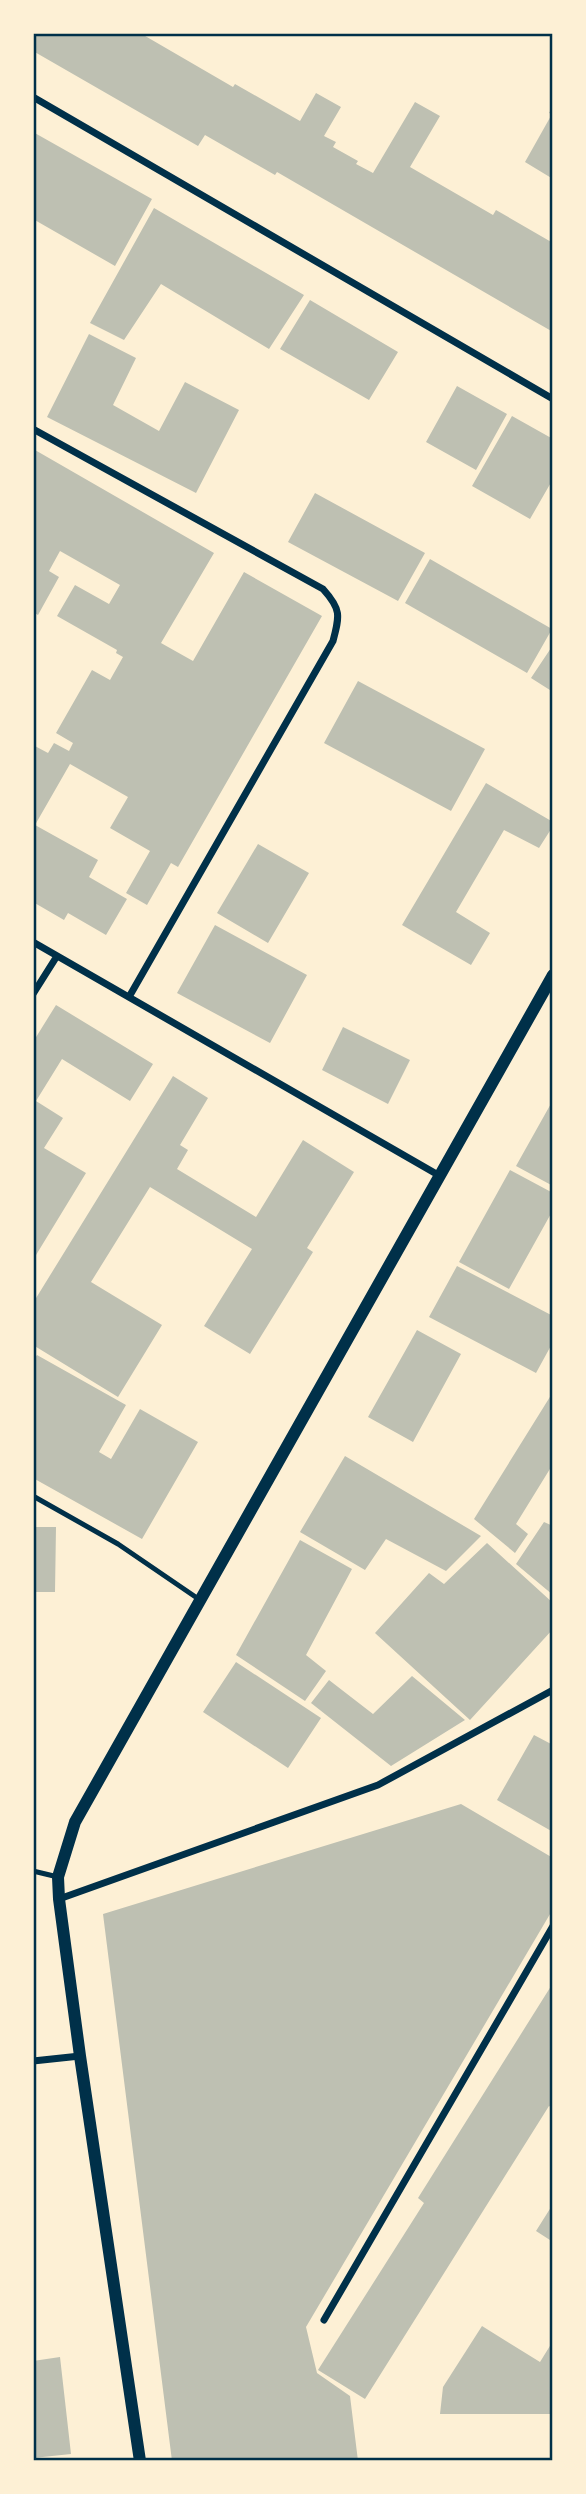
<svg xmlns="http://www.w3.org/2000/svg" width="586" height="2494" viewBox="0 0 586 2494" font-family="Barlow,sans-serif">
<style>
.building{fill:#bec0b2}
.lines{fill:none;stroke-linecap:round;stroke-linejoin:round}
.service{stroke:#003049;stroke-width:5}
.minor{stroke:#003049;stroke-width:7}
.tertiary{stroke:#003049;stroke-width:12}
.neatline{fill:none;stroke:#003049;stroke-width:2.5}
</style>
<rect width="100%" height="100%" fill="#fdf0d5"/>
<!-- building -->
<path class="building" d="M33,33H140L233,87L235,84L300,121L316,93L341,107L324,136L336,142L333,147L358,161L356,164L373,173L415,102L440,116L410,167L493,215L496,210L553,243V332L277,172L275,175L205,135L198,146L33,51Z
M553,106V179L525,162L552,114L549,113Z
M33,132L152,199L115,266L33,219Z
M154,208L304,295L269,349L161,284L124,340L90,323Z
M310,300L398,352L369,400L280,349Z
M89,334L136,358L113,405L159,431L185,382L239,410L196,493L47,417Z
M457,386L507,414L476,470L426,442Z
M512,416L553,439V479L530,519L472,486Z
M35,450L214,553L161,643L193,661L244,572L322,616L178,867L171,863L147,905L126,893L150,851L110,828L128,797L70,764L35,825L98,860L89,877L127,899L106,935L68,913L64,920L33,902V745L48,753L54,743L69,751L73,743L56,733L92,670L110,680L123,657L116,653L117,650L57,616L75,585L109,604L120,585L60,551L49,571L59,577L38,615L33,612Z
M315,493L425,553L398,601L288,542Z
M430,559L552,629L527,673L405,603Z
M553,645V692L531,678Z
M358,681L485,749L451,811L324,743Z
M486,783L553,822V826L539,848L504,830L456,912L490,933L471,965L402,925Z
M258,844L309,873L268,943L217,913Z
M215,925L307,975L270,1043L177,993Z
M56,1005L153,1064L130,1101L62,1059L36,1101L63,1118L44,1148L86,1173L33,1260V1042Z
M343,1027L410,1060L388,1104L322,1070Z
M173,1076L208,1098L180,1145L188,1150L177,1169L256,1217L303,1140L354,1172L307,1248L313,1252L250,1354L204,1326L252,1249L150,1187L91,1282L162,1325L118,1397L33,1345V1303Z
M553,1100V1186L516,1166Z
M510,1170L553,1193V1210L509,1289L459,1262Z
M457,1266L553,1316V1342L536,1373L429,1317Z
M417,1330L461,1354L413,1442L368,1417Z
M37,1355L126,1405L99,1452L111,1459L140,1409L198,1442L142,1539L33,1478V1361Z
M553,1392V1464L516,1524L528,1534L515,1553L474,1519Z
M345,1456L481,1536L446,1571L386,1539L365,1570L300,1532Z
M544,1522L553,1526V1595L516,1564Z
M33,1527H56L55,1592H33Z
M300,1540L352,1569L306,1655L326,1671L305,1701L236,1655Z
M487,1543L553,1603V1629L470,1720L375,1633L429,1573L444,1584Z
M236,1662L321,1718L288,1768L203,1712Z
M412,1676L465,1720L391,1766L311,1703L329,1680L373,1714Z
M534,1735L553,1745V1832L497,1800Z
M461,1804L553,1858V1909L306,2327L317,2373L350,2396L358,2461H172L103,1914Z
M553,1983V2108L549,2106L365,2399L318,2370L424,2203L418,2198Z
M553,2204V2242L536,2231Z
M482,2326L540,2362L553,2341V2414H440L443,2387Z
M60,2357L71,2454L33,2458V2361Z"/>
<g class="lines">
<!-- service -->
<path class="service" d="M33,1496L118,1544L200,1600
M33,1871L58,1877"/>
<!-- minor -->
<path class="minor" d="M33,97L553,399
M33,429L323,589C341,609 340,615 333,641L129,997
M33,942L440,1176
M33,994L57,956
M59,1899L378,1785L553,1690
M33,2061L80,2056
M324,2320L553,1926"/>
<!-- tertiary -->
<path class="tertiary" d="M140,2461L80,2056L59,1899L58,1877L75,1822L553,975"/>
</g>
<!-- border -->
<rect width="586" height="2494" fill="none" stroke="#fdf0d5" stroke-width="70"/>
<rect x="35" y="35" width="516" height="2424" class="neatline"/>
</svg>
